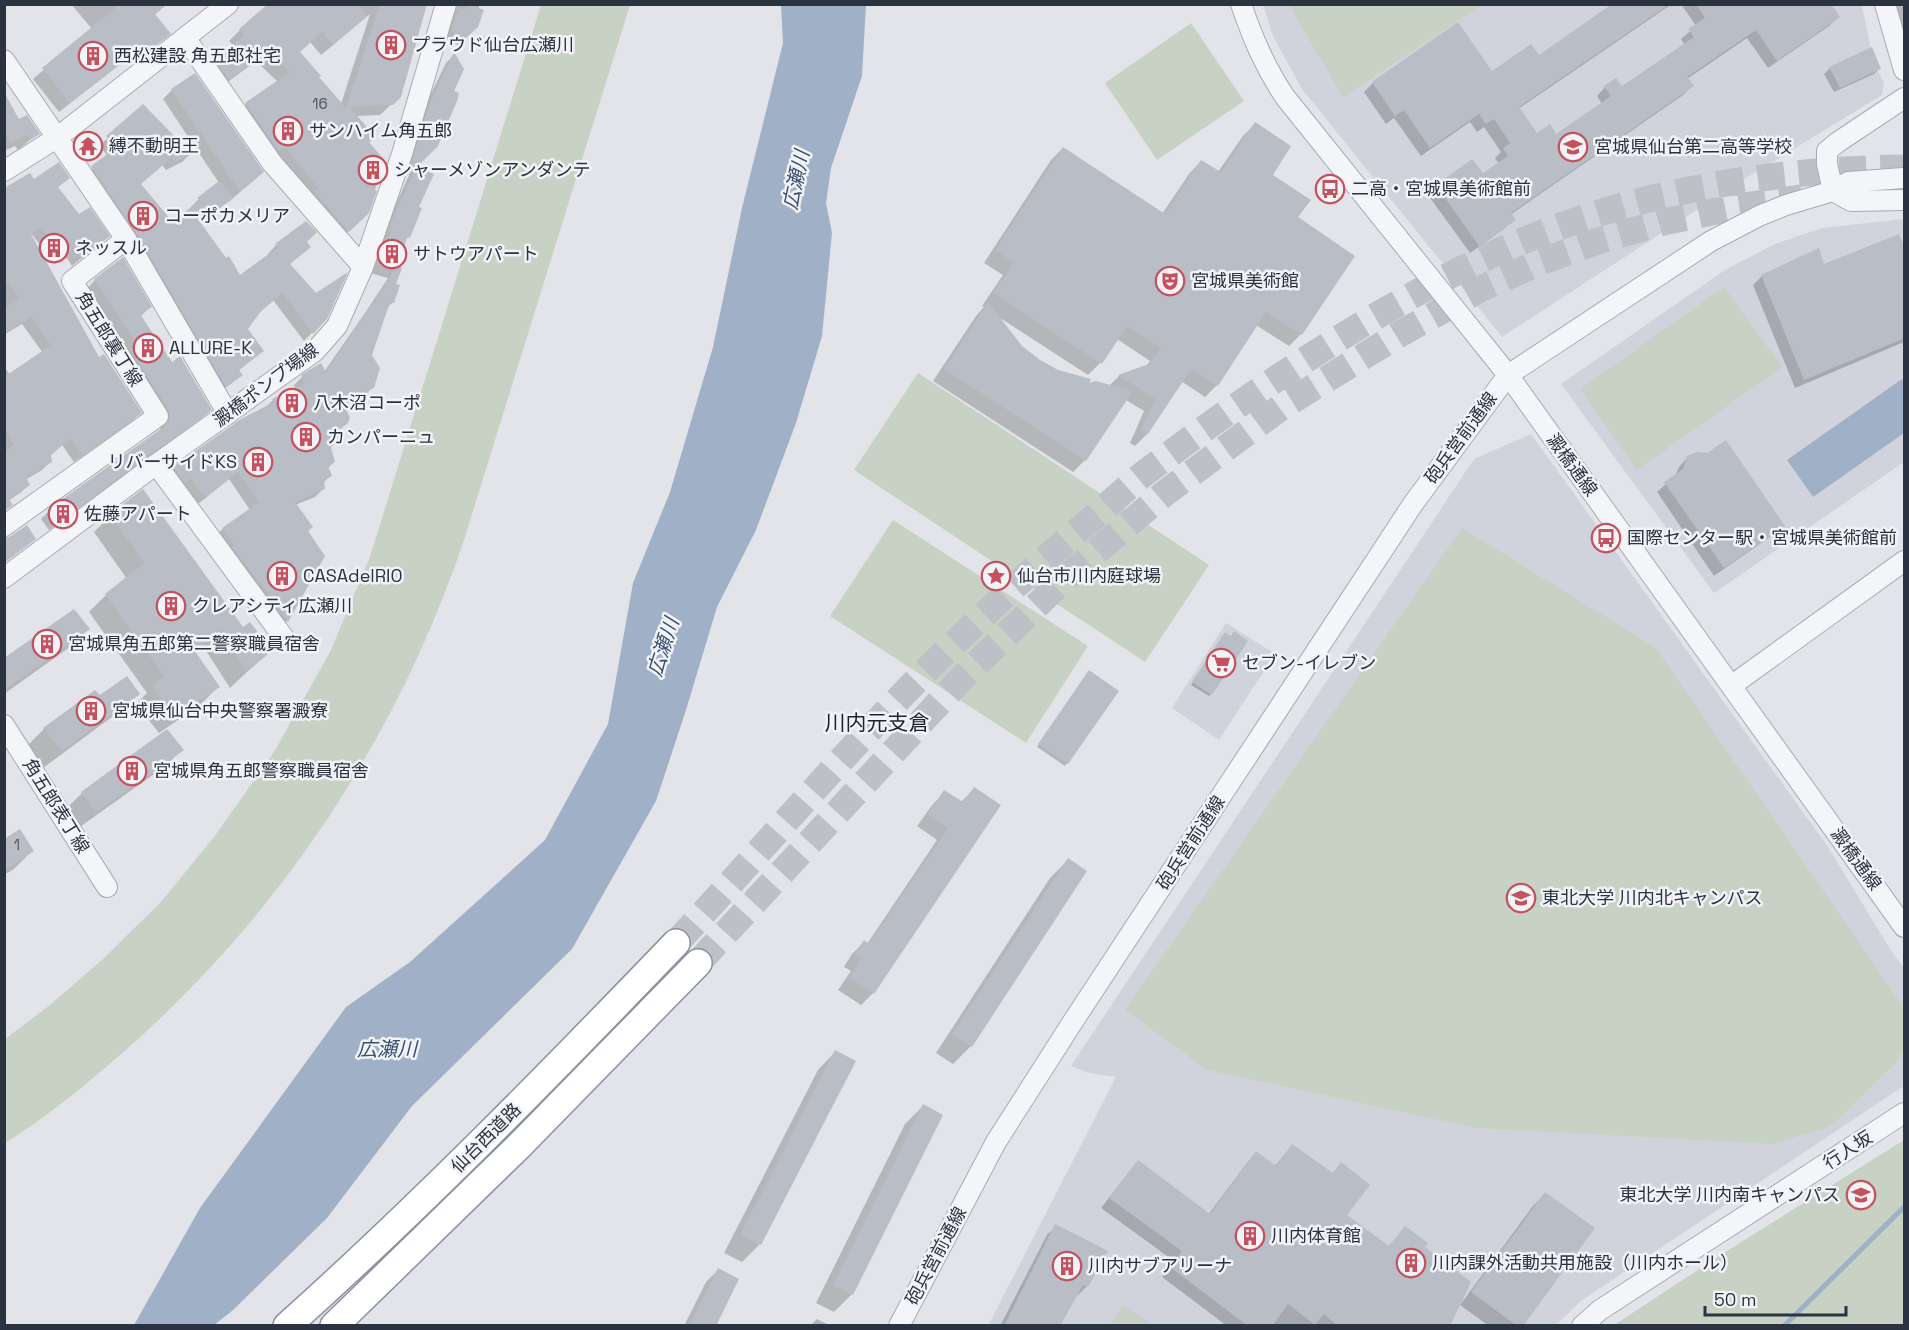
<svg xmlns="http://www.w3.org/2000/svg" width="1909" height="1330" viewBox="0 0 1909 1330" font-family="'Space Grotesk','Noto Sans JP',sans-serif">
<style>
.built{fill:#d0d3db}
.green{fill:#c7d2c4}
.water{fill:#a0b0c6}
.shadow{fill:#0003;fill-rule:evenodd}
.lines{fill:none;stroke-linecap:round;stroke-linejoin:round}
.stream{stroke:#a0b0c6;stroke-width:5}
.building{fill:#b9bdc6}
.highway-tunnel{stroke:#bdc0c7;stroke-width:27;stroke-dasharray:27 14;stroke-linecap:butt}
.minor-casing{stroke:#a7abb3;stroke-width:22}
.highway-casing{stroke:#8a919f;stroke-width:30}
.minor{stroke:#f4f5f8;stroke-width:20}
.highway{stroke:#fff;stroke-width:27}
.labels{text-anchor:middle;stroke-width:5;stroke-linejoin:round;paint-order:stroke}
.number-label{font-size:15px;fill:#4e5562}
.poi-label{font-size:18px;fill:#2b3240;stroke:#f1f3f7;text-anchor:start}
.street-label{font-size:18px;fill:#2b3240;stroke:#f1f3f7}
.water-label{font-size:20px;font-style:italic;fill:#394f70;stroke:#f1f3f7}
.quarter-label{font-size:21px;fill:#1d2331;stroke:#f1f3f7}
</style>
<rect width="100%" height="100%" fill="#e2e4e9"/>
<!-- built -->
<path class="built" d="M1263,5H1862L1874,65L1884,82L1882,95L1746,178L1502,337L1302,89L1273,36Z
M1904,219V462L1714,593L1561,384L1725,270L1775,244L1822,228Z
M1531,434L1828,847L1890,949L1904,968V1086L1582,1300L1556,1325L988,1326L1116,1077L1089,1073L1071,1066L1474,459Z
M1226,623L1275,654L1219,740L1172,708Z"/>
<!-- green -->
<path class="green" d="M541,5H630L464,540C397,739 278,918 120,1055C84,1086 46,1118 5,1143V1039L50,1005L103,959L161,902L214,837L274,752L330,652L370,557Z
M1289,5H1482L1343,97Z
M1191,23L1244,101L1157,160L1105,83Z
M1724,287L1782,367L1637,470L1580,389Z
M918,373L1209,565L1145,662L854,470Z
M893,520L1088,646L1026,743L830,616Z
M1462,528L1656,648L1904,1008V1050L1895,1064L1831,1126L1773,1144L1476,1128L1207,1070L1125,1010Z
M1904,1140V1325H1614L1730,1249Z
M1123,1305L1153,1325H1110Z"/>
<!-- water -->
<path class="water" d="M781,5H866L862,76L831,168L826,203L832,233L822,336L796,423L756,530L717,607L686,710L656,801L572,949L412,1106L327,1218L232,1311L214,1325H134L200,1208L346,1007L410,962L545,840L608,724L633,583L670,492L713,347L742,208L783,43Z
M1902,379L1904,383V433L1813,497L1787,460Z"/>
<!-- shadow -->
<path class="shadow" d="M71,4H167L154,15L169,34L140,58L136,52L59,112L33,79L92,29Z
M287,4H426L400,96L380,115L356,116L368,142V212L337,242L235,115L246,104L278,82L256,61L217,90L210,67L234,46L229,41L240,30ZM370,14L341,104L317,78L299,52L310,42L321,55Z
M458,4H480L478,9L477,27L457,45L446,36Z
M1614,4H1672L1518,109L1536,135L1556,136L1602,104L1597,96L1605,87L1622,88L1685,45L1681,39L1696,26L1681,4H1829L1838,17L1829,26L1768,68L1747,38L1687,79L1692,86L1683,95L1510,215L1514,219L1505,228L1470,253L1428,195L1437,186L1482,175L1499,164L1495,158L1501,152L1484,127L1477,132L1470,122L1421,156L1394,118L1386,124L1364,92L1373,83L1491,73L1538,57Z
M1890,4H1904V52Z
M454,55L414,168L432,175L417,208L408,237L405,241L394,285L393,302L386,309L371,355L373,387L364,396L343,405L347,423L338,431L341,438L330,448L334,462L327,469L330,476L323,483L324,488L315,497L295,505L306,531L323,556L287,621L278,629L214,537L223,529L250,510L229,479L198,504L192,502L166,477L174,468L265,408L273,400L296,390L294,385L302,377L324,372L367,310L388,278L370,273L383,240H381L383,232L411,171L401,181L422,112L446,63Z
M1830,68H1880L1874,74L1834,92L1824,74Z
M172,90L262,172L231,200L199,223L240,277L269,255L268,254L276,245L306,242L289,265L325,319L304,341L273,300L258,314L246,329L262,351L238,371L241,374L232,383L217,394L84,176L108,156L99,146L143,106L190,154L182,162L166,170L162,165L140,184L172,223L191,210L190,208L198,200L219,183L163,99Z
M4,95L18,121L38,133L18,150L15,146L4,151Z
M1255,124L1271,175L1296,218L1301,334L1289,346L1256,325L1217,385L1205,397L1181,381L1147,434L1135,446L1130,443L1144,411L1126,400L1085,460L1073,472L933,381L976,316L984,307L982,306L1003,275L984,263L1051,160L1063,148L1162,214L1189,174L1201,161L1218,172L1243,136ZM997,316L1088,375L1100,363L1117,339L1150,361L1145,367L1119,376L1109,386L1086,385L1039,362L1021,347Z
M33,181L57,188L79,215L108,236L72,266L65,255L55,264L30,232L29,233L99,359L140,413L132,421L74,462L62,445L49,456L50,462L42,470L25,480L29,485L20,493L8,501L11,505L4,511V366L10,375L43,353L22,324L4,335V192Z
M1904,252V342L1795,388L1753,285L1762,276Z
M95,280L150,307L140,317L171,364L210,410L200,419L49,530L41,519L51,509L160,431L161,425L86,290Z
M1688,457L1783,526L1774,534L1714,576L1657,492L1675,476L1679,467Z
M111,515L243,629L266,654L230,688L203,646L194,653L218,687L201,704L159,733L136,704L147,693L89,612L106,595L127,579L94,532Z
M88,629L70,647L4,694V660Z
M1234,633L1211,694L1209,696L1191,685L1223,636L1230,637Z
M1086,675L1067,763L1065,766L1037,747Z
M138,693L120,711L43,768L26,747L44,729Z
M182,750L164,767L77,829L64,811L82,793Z
M974,789L873,993L861,1005L838,990L851,971L844,967L852,954L864,942L867,944L937,840L917,826L933,804L945,792L961,802Z
M4,840L32,851L14,869L4,875Z
M1068,860L971,1046L953,1064L936,1053L1050,878Z
M835,1052L760,1244L742,1262L724,1253L818,1070Z
M923,1106L852,1294L834,1312L816,1303L905,1124Z
M1292,1146L1332,1174L1341,1164L1345,1216L1388,1247L1405,1228L1423,1248L1447,1326H1227L1162,1277L1174,1261L1101,1208L1129,1172L1138,1162L1208,1215L1247,1163L1256,1153L1274,1167Z
M1545,1194L1521,1326H1489L1460,1305L1533,1206Z
M1056,1226L1087,1286L1078,1295L1076,1294L1058,1326H1000L1047,1235Z
M718,1270L714,1326H684L706,1282Z
M817,1319L831,1326H810Z"/>
<g class="lines">
<!-- stream -->
<path class="stream" d="M1784,1326L1904,1207"/>
</g>
<!-- building -->
<path class="building" d="M120,4H167L155,14L171,34L151,49L147,43L70,103L42,68Z
M268,4H357L367,16L333,45L322,32L300,52L321,76L319,77L346,108L380,4H427L401,97L393,105L350,107L375,137L369,142L384,160L375,190L377,191L369,213L349,232L314,191L318,188L285,147L279,151L245,103L290,72L268,51L229,80L217,63L223,59L220,55L245,35L239,29Z
M469,4L484,10L478,27L463,41L451,30L459,8L464,10Z
M1612,4H1670L1519,107L1537,133L1550,124L1556,134L1611,96L1604,86L1616,78L1622,86L1694,37L1688,29L1705,18L1696,4H1831L1840,17L1777,61L1756,30L1687,77L1694,86L1511,213L1516,220L1479,246L1436,185L1472,159L1483,173L1508,156L1503,148L1510,143L1494,119L1486,124L1479,114L1430,148L1404,110L1395,116L1372,82L1458,22L1492,71L1531,44L1539,55Z
M1872,47L1881,69L1840,88L1829,67Z
M454,52L464,69L454,91L459,93L457,101L438,146L417,167L434,174L419,207L422,208L410,238L407,237L399,266L402,268L396,284L400,285L394,303L390,302L372,355L380,368L374,388L343,402L350,418L348,423L339,430L343,438L330,444L335,462L328,466L332,476L324,480L325,489L295,502L313,527L308,531L325,556L288,622L276,606L277,605L232,547L235,546L222,528L259,502L238,472L208,496L201,494L191,478L185,483L173,467L241,419L274,402L272,399L305,384L301,375L309,370L321,363L326,372L373,302L375,303L376,298L395,269L378,264L391,232L388,231L391,222L416,168L407,176L430,102Z
M195,73L264,172L240,192L171,89Z
M4,92L19,119L27,115L40,134L30,140L27,135L11,143L4,133Z
M143,104L192,154L175,162L171,158L141,184L172,221L200,201L197,198L219,181L234,197L200,222L226,258L229,256L240,275L278,247L275,244L306,221L317,232L307,242L311,247L290,264L316,293L348,272L327,319L313,334L283,293L261,311L248,329L264,351L239,370L243,375L226,387L136,233L91,166L116,148L106,136Z
M1255,122L1291,146L1273,175L1311,200L1298,217L1355,256L1302,335L1266,312L1218,386L1191,369L1148,434L1141,430L1155,399L1118,375L1149,364L1161,348L1127,326L1102,364L993,293L1014,263L995,250L1063,147L1165,214L1201,160L1221,172Z
M59,162L70,178L58,187L79,214L90,207L110,236L81,259L74,248L64,257L41,228L31,234L99,357L104,354L142,413L82,455L71,438L51,455L52,462L26,477L30,485L9,499L13,505L4,511V452L14,445L4,427V377L51,345L31,317L4,334V309L19,298L4,279V188L30,173L34,179Z
M1899,234L1905,248V338L1804,380L1761,275L1819,248L1824,264Z
M123,257L152,307L140,314L172,362L180,356L212,410L59,522L50,508L165,426L169,421L170,415L168,410L130,349L137,344L94,279Z
M988,302L1022,346L1040,360L1058,370L1091,379L1089,383L1096,381L1133,391L1086,461L944,369Z
M1726,440L1785,526L1724,568L1664,482L1683,469L1687,456L1697,452L1707,453Z
M143,489L243,627L250,622L260,635L254,638L268,654L247,672L221,630L194,650L220,687L176,717L152,686L164,676L105,594L144,563L110,514Z
M27,525L36,539L4,563V538L11,536Z
M74,609L90,629L4,690V658Z
M1234,631L1248,641L1212,695L1192,682L1225,632L1231,636Z
M1089,670L1119,691L1068,764L1038,744Z
M127,676L140,694L62,751L43,728L95,690L100,695Z
M167,729L184,750L96,812L81,792Z
M974,787L1001,805L874,994L849,977L862,959L855,954L864,940L869,944L948,828L928,814L944,790L963,802Z
M20,829L34,851L4,870V839Z
M1068,858L1087,871L972,1047L952,1034Z
M835,1050L856,1061L761,1245L740,1235Z
M923,1104L943,1115L853,1295L833,1285Z
M1292,1144L1333,1173L1341,1162L1370,1185L1347,1215L1389,1246L1405,1226L1428,1243L1425,1247L1471,1282L1450,1326H1338L1324,1314L1315,1325L1288,1304L1272,1326H1248L1170,1267L1182,1251L1109,1198L1138,1160L1210,1214L1256,1151L1276,1166Z
M1545,1192L1595,1228L1523,1326H1517L1471,1292Z
M1055,1224L1108,1251L1088,1287L1083,1285L1060,1326H1004Z
M718,1268L739,1279L716,1326H689Z"/>
<g class="lines">
<!-- highway-tunnel -->
<path class="highway-tunnel" d="M676,943C763,849 846,750 937,660C987,611 1039,563 1093,518C1112,502 1130,484 1150,469C1208,425 1268,383 1330,344C1412,293 1499,245 1593,215C1693,183 1800,169 1904,168
M698,963L960,680L1062,581L1165,493L1280,408L1398,335L1480,289L1540,262L1598,241L1663,222L1736,207L1802,198"/>
<!-- minor casing -->
<g class="minor-casing">
<path id="minor" d="M1241,4C1253,39 1265,67 1285,97L1508,375L1904,927
M1885,4L1904,70
M186,39L272,163L363,267
M4,60L126,239L72,281L158,416L4,526
M1904,98L1838,142L1827,151V164L1833,191L1851,201L1904,200
M4,171L58,137L228,4
M126,239L228,414
M156,464L284,638
M4,578L147,471L315,351L337,326L363,267L402,154L446,4
M1731,686L1904,561
M4,725L107,887
M899,1326L996,1142L1072,1023L1413,504L1508,375L1711,241L1761,215L1786,205L1833,191L1848,182L1904,178
M1582,1326L1600,1310L1904,1113"/>
</g>
<!-- highway casing -->
<g class="highway-casing">
<path id="highway" d="M287,1326C423,1204 550,1074 676,943
M334,1326L519,1146L698,963"/>
</g>
<!-- minor -->
<use href="#minor" class="minor"/>
<!-- highway -->
<use href="#highway" class="highway"/>
</g>
<!-- icons -->
<defs>
<g id="building-ring" transform="scale(1.5)"><circle r="9.5" fill="#f1f3f7" stroke="#c4515d" stroke-width="1.5"/><path d="M-4-6H4V6H1V3H-1V6H-4ZM-2.5-4.3h1.7v1.8h-1.7ZM.8-4.3h1.7v1.8H.8ZM-2.5-1h1.7V.8h-1.7ZM.8-1h1.7V.8H.8Z" fill="#c4515d"/></g>
<g id="temple-ring" transform="scale(1.5)"><circle r="9.5" fill="#f1f3f7" stroke="#c4515d" stroke-width="1.5"/><path d="M0-6L5-2H3V0L6.5 2.5H4V6H1.5V3h-3V6H-4V2.5H-6.5L-3 0V-2H-5Z" fill="#c4515d"/></g>
<g id="school-ring" transform="scale(1.5)"><circle r="9.5" fill="#f1f3f7" stroke="#c4515d" stroke-width="1.5"/><path d="M0-5L7-2L0 1L-7-2ZM-4 1L0 2.5L4 1V4Q0 6-4 4Z" fill="#c4515d"/></g>
<g id="bus-ring" transform="scale(1.5)"><circle r="9.5" fill="#f1f3f7" stroke="#c4515d" stroke-width="1.5"/><path d="M-5-6H5V4H4V6H2V4H-2V6H-4V4H-5ZM-3.5-4V0h7V-4ZM-3.5 1.2v1.5H-2V1.2ZM2 1.2v1.5H3.5V1.2Z" fill="#c4515d"/></g>
<g id="theatre-ring" transform="scale(1.5)"><circle r="9.5" fill="#f1f3f7" stroke="#c4515d" stroke-width="1.5"/><path d="M-5-5.5Q0-4 5-5.5V0Q5 5 0 6Q-5 5-5 0ZM-3.3-2.5H-1v1.5H-3.3ZM1-2.5H3.3v1.5H1ZM-2.8 1Q0 5.5 2.8 1Z" fill="#c4515d"/></g>
<g id="sight-ring" transform="scale(1.5)"><circle r="9.5" fill="#f1f3f7" stroke="#c4515d" stroke-width="1.5"/><path d="M0-6L1.8-2.2L6-1.7L2.9 1.2L3.7 5.4L0 3.3L-3.7 5.4L-2.9 1.2L-6-1.7L-1.8-2.2Z" fill="#c4515d"/></g>
<g id="supermarket-ring" transform="scale(1.5)"><circle r="9.5" fill="#f1f3f7" stroke="#c4515d" stroke-width="1.5"/><path d="M-6-5.5h2.5l.6 2H6L4.5 2H-2.5L-4.4-4H-6ZM-1.5 3.2a1.3 1.3 0 1 0 .1 0ZM3 3.2a1.3 1.3 0 1 0 .1 0Z" fill="#c4515d"/></g>
<g id="university-ring" transform="scale(1.5)"><circle r="9.5" fill="#f1f3f7" stroke="#c4515d" stroke-width="1.5"/><path d="M0-5L7-2L0 1L-7-2ZM-4 1L0 2.5L4 1V4Q0 6-4 4Z" fill="#c4515d"/></g>
</defs>
<g fill-rule="evenodd">
<use href="#building-ring" x="391" y="45"/>
<use href="#building-ring" x="93" y="56"/>
<use href="#building-ring" x="288" y="131"/>
<use href="#temple-ring" x="88" y="146"/>
<use href="#school-ring" x="1573" y="147"/>
<use href="#building-ring" x="373" y="170"/>
<use href="#bus-ring" x="1330" y="189"/>
<use href="#building-ring" x="143" y="216"/>
<use href="#building-ring" x="54" y="248"/>
<use href="#building-ring" x="392" y="254"/>
<use href="#theatre-ring" x="1170" y="281"/>
<use href="#building-ring" x="148" y="348"/>
<use href="#building-ring" x="292" y="403"/>
<use href="#building-ring" x="306" y="437"/>
<use href="#building-ring" x="258" y="462"/>
<use href="#building-ring" x="63" y="514"/>
<use href="#bus-ring" x="1606" y="538"/>
<use href="#building-ring" x="282" y="576"/>
<use href="#sight-ring" x="996" y="576"/>
<use href="#building-ring" x="171" y="606"/>
<use href="#building-ring" x="47" y="644"/>
<use href="#supermarket-ring" x="1221" y="663"/>
<use href="#building-ring" x="91" y="711"/>
<use href="#building-ring" x="132" y="771"/>
<use href="#university-ring" x="1521" y="898"/>
<use href="#university-ring" x="1861" y="1195"/>
<use href="#building-ring" x="1250" y="1236"/>
<use href="#building-ring" x="1411" y="1263"/>
<use href="#building-ring" x="1067" y="1266"/>
</g>
<g class="labels">
<!-- number labels -->
<g class="number-label">
<text x="320" y="109">16</text>
<text x="17" y="850">1</text>
</g>
<!-- poi labels -->
<g class="poi-label">
<text x="412" y="51">プラウド仙台広瀬川</text>
<text x="114" y="62">西松建設 角五郎社宅</text>
<text x="309" y="137">サンハイム角五郎</text>
<text x="109" y="152">縛不動明王</text>
<text x="1594" y="153">宮城県仙台第二高等学校</text>
<text x="394" y="176">シャーメゾンアンダンテ</text>
<text x="1351" y="195">二高・宮城県美術館前</text>
<text x="164" y="222">コーポカメリア</text>
<text x="75" y="254">ネッスル</text>
<text x="413" y="260">サトウアパート</text>
<text x="1191" y="287">宮城県美術館</text>
<text x="169" y="354">ALLURE-K</text>
<text x="313" y="409">八木沼コーポ</text>
<text x="327" y="443">カンパーニュ</text>
<text x="237" y="468" text-anchor="end">リバーサイドKS</text>
<text x="84" y="520">佐藤アパート</text>
<text x="1627" y="544">国際センター駅・宮城県美術館前</text>
<text x="303" y="582">CASAdelRIO</text>
<text x="1017" y="582">仙台市川内庭球場</text>
<text x="192" y="612">クレアシティ広瀬川</text>
<text x="68" y="650">宮城県角五郎第二警察職員宿舎</text>
<text x="1242" y="669">セブン-イレブン</text>
<text x="112" y="717">宮城県仙台中央警察署澱寮</text>
<text x="153" y="777">宮城県角五郎警察職員宿舎</text>
<text x="1542" y="904">東北大学 川内北キャンパス</text>
<text x="1840" y="1201" text-anchor="end">東北大学 川内南キャンパス</text>
<text x="1271" y="1242">川内体育館</text>
<text x="1432" y="1269">川内課外活動共用施設（川内ホール）</text>
<text x="1088" y="1272">川内サブアリーナ</text>
</g>
<!-- street labels -->
<g class="street-label">
<text transform="translate(109 339) rotate(58)" y="6">角五郎裏丁線</text>
<text transform="translate(266 385) rotate(-37)" y="6">澱橋ポンプ場線</text>
<text transform="translate(1461 438) rotate(-54)" y="6">砲兵営前通線</text>
<text transform="translate(1572 465) rotate(54)" y="6">澱橋通線</text>
<text transform="translate(56 806) rotate(58)" y="6">角五郎表丁線</text>
<text transform="translate(1191 843) rotate(-57)" y="6">砲兵営前通線</text>
<text transform="translate(1856 859) rotate(54)" y="6">澱橋通線</text>
<text transform="translate(486 1138) rotate(-45)" y="6">仙台西道路</text>
<text transform="translate(1848 1150) rotate(-33)" y="6">行人坂</text>
<text transform="translate(936 1256) rotate(-62)" y="6">砲兵営前通線</text>
</g>
<!-- water labels -->
<g class="water-label">
<text transform="translate(796 180) rotate(-78)" y="7">広瀬川</text>
<text transform="translate(663 647) rotate(-72)" y="7">広瀬川</text>
<text x="387" y="1056">広瀬川</text>
</g>
<!-- quarter labels -->
<g class="quarter-label">
<text x="877" y="730">川内元支倉</text>
</g>
</g>
<!-- border -->
<rect width="1909" height="1330" fill="none" stroke="#2b3240" stroke-width="12"/>
<!-- scale -->
<path d="M1705 1306v9h141v-9" fill="none" stroke="#2b3240" stroke-width="3"/>
<text x="1714" y="1306" font-size="18" fill="#2b3240" stroke="#f1f3f7" stroke-width="4.5" paint-order="stroke">50 m</text>
</svg>
